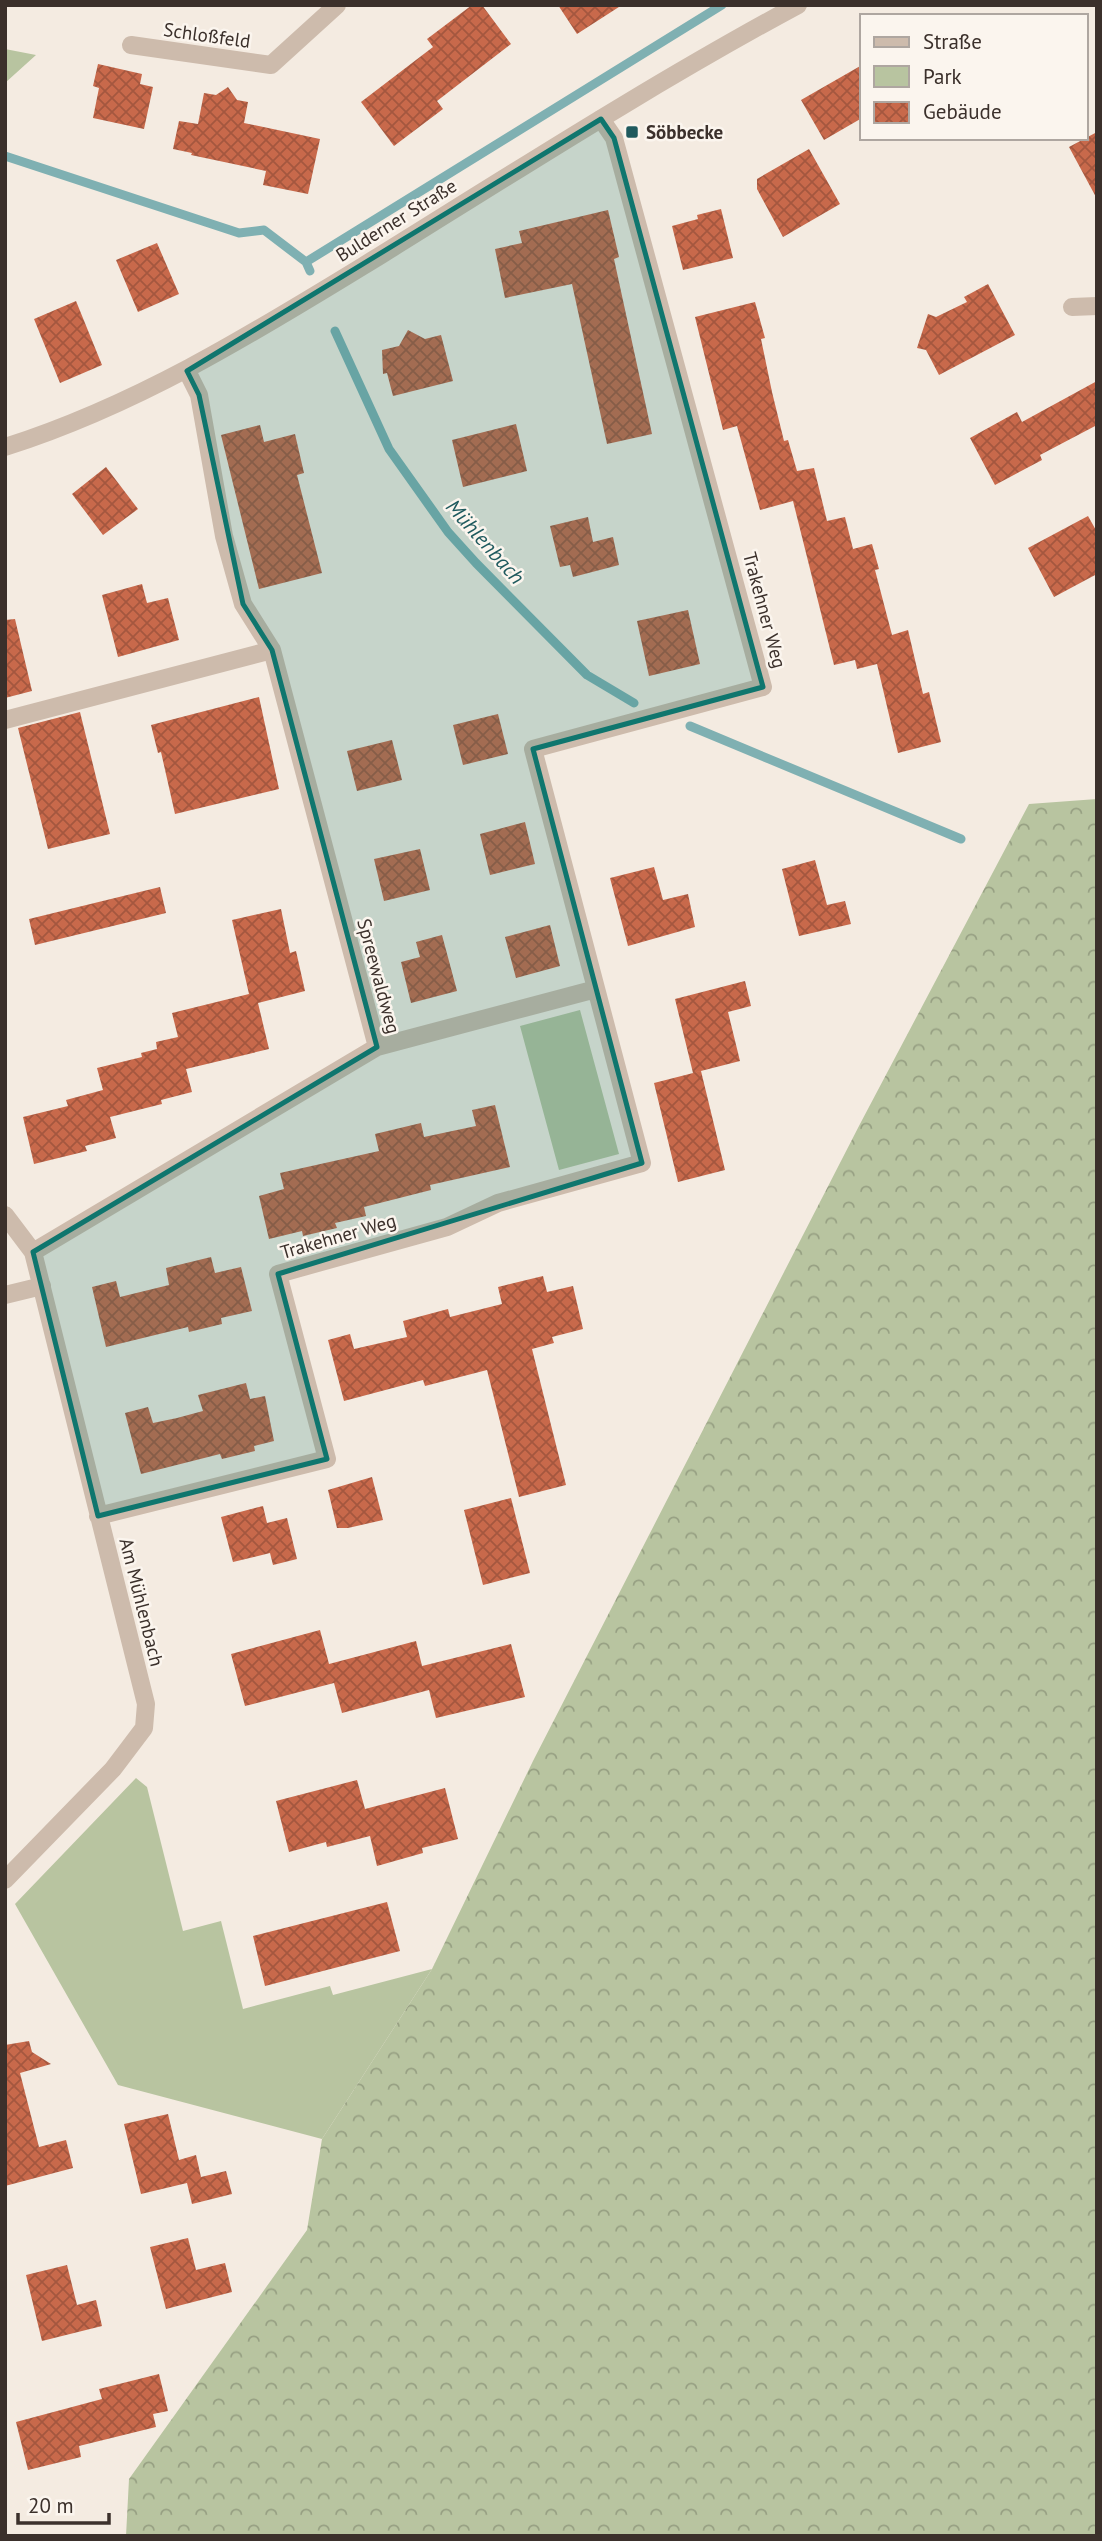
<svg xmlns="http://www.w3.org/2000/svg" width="1102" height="2541" viewBox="0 0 1102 2541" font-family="'PT Sans',sans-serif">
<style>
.green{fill:#b8c4a0}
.forest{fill:url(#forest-crowns)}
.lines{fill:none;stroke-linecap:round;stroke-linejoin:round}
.stream{stroke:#7fb0b2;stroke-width:9}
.building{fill:url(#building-cross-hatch)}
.minor{stroke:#cdbbac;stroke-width:18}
.tertiary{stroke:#cdbbac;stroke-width:18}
.marked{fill:#0f766e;fill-opacity:0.2;stroke:#0f766e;stroke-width:5;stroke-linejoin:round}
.poi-dot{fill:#1f5a5e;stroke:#fbf5ee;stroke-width:2.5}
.labels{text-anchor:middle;stroke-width:5;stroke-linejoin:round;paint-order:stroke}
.street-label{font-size:19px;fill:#3b302b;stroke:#fbf5ee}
.poi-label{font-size:19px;font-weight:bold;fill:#3b302b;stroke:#fbf5ee;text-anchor:start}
.water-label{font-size:21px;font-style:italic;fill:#1f5a5e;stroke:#fbf5ee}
</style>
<defs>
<pattern id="forest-crowns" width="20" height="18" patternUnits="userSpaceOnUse" patternTransform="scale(1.75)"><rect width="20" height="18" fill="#b8c4a0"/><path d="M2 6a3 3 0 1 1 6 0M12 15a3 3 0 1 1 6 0" fill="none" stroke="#97a083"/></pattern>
<pattern id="building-cross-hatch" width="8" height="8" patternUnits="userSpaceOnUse" patternTransform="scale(1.75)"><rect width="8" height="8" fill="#c8694b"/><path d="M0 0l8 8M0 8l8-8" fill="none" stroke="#a4573f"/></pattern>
</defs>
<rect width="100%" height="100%" fill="#f4ebe1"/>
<!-- green -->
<path class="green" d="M5,49L36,55L5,83Z
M580,1010L619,1154L559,1170L520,1026Z
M136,1778L147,1787L183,1931L221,1921L243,2009L330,1986L333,1995L432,1969L322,2139L118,2085L15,1904Z"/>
<!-- forest -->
<path class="forest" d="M1097,799V2536H126L129,2479L307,2230L322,2139L432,1969L533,1761L860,1124L1029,804Z"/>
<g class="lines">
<!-- stream -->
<path class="stream" d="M5,156L239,233L264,230L306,262L310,271
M306,262L722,5
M335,331L389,449L448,532L476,563L587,675L634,703
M690,726L961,839"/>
</g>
<!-- building -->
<path class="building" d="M472,5H482L511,44L437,101L443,109L394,146L361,102L433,47L427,39Z
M558,5H622L577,34Z
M98,64L142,74L140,84L153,87L144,129L93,118L99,88L93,86Z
M862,65V118L824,140L801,100Z
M228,87L237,100L248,102L244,123L320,139L308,194L263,185L266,171L191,155L192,153L173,149L179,121L198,124L204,93L216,95Z
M1097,132V199L1069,147Z
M809,149L840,204L783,237L757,189V179Z
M721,209L733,258L683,270L672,226L698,219L697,215Z
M608,210L619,257L614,259L652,434L607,444L572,284L505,298L495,249L522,243L519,231Z
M157,243L179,294L138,312L116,260Z
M988,284L1015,335L939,375L926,350L917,348L928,314L936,317L967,302L964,297Z
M76,301L102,365L60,383L34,319Z
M755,302L765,338L761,339L772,392L784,441L788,440L797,471L814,468L827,521L845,517L853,549L872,544L879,569L875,570L892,635L908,630L923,694L929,692L941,742L898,753L877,664L857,669L855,660L834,665L793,501L760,510L737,426L723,430L695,317Z
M408,330L425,339L441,335L453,381L393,396L387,373L383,374L382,350L399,346Z
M1097,381V425L1040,455L1042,460L995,485L970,438L1017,412L1022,422Z
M516,424L527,471L463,487L452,440Z
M260,425L264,442L295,434L304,473L297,475L322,573L259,589L221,435Z
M106,467L138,509L103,535L72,494Z
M1088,516L1097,532V574L1054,597L1028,548Z
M588,517L593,542L613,537L619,565L573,577L570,565L560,567L550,526Z
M142,584L147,603L168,598L179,640L118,657L102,595Z
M688,610L700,664L649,676L637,621Z
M15,619L32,691L5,698V620Z
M259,697L279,789L175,814L161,752L158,753L151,725Z
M80,712L110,834L48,849L18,728Z
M498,714L508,754L463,765L453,725Z
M392,740L402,780L357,791L347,751Z
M525,822L535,864L490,875L480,834Z
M420,849L430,890L384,901L374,859Z
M815,860L827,905L845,901L851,924L799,936L782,869Z
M654,867L663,900L688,894L695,927L628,946L610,878Z
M160,887L166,913L35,945L29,919Z
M281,909L290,953L296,951L305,991L258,1003L269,1049L186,1069L192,1092L161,1100L162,1104L110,1117L116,1138L85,1146L87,1151L34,1164L23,1117L68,1106L66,1100L103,1090L97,1068L142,1057L141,1053L157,1049L156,1042L178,1037L172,1013L249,994L232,920Z
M550,925L560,966L516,978L505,937Z
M442,935L457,991L411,1003L401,962L420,957L416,942Z
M745,981L751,1006L728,1012L740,1061L693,1073L675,999Z
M701,1071L725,1170L678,1182L654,1083Z
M495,1105L510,1167L430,1185L431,1190L364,1207L366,1216L335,1223L337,1228L303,1236L302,1231L269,1239L259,1196L284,1189L280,1173L379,1151L375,1134L421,1123L424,1137L476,1126L472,1110Z
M211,1257L215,1273L241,1267L252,1311L221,1318L222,1324L189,1332L188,1327L106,1347L92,1287L116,1281L120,1297L169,1285L166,1268Z
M543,1276L547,1292L573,1286L583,1329L552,1337L554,1343L532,1349L566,1485L519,1497L487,1370L425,1386L423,1380L344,1401L328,1340L350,1334L354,1349L407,1337L403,1321L448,1309L450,1317L502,1304L498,1287Z
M246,1383L250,1399L265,1396L274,1441L254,1446L255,1451L222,1459L220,1454L141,1474L125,1413L148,1407L153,1423L177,1418L203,1411L198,1395Z
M372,1477L383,1520L348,1528H337L328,1490Z
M511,1498L530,1573L483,1585L464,1510Z
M263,1506L267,1523L287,1518L297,1559L273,1565L270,1553L233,1562L221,1517Z
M320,1630L329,1664L416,1641L422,1666L511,1644L525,1697L436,1718L429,1690L342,1713L334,1683L245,1706L231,1654Z
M357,1780L365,1809L445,1788L458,1839L422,1848L423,1853L377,1866L370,1836L327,1847L326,1842L289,1852L276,1801Z
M387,1902L400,1951L265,1986L253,1936Z
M29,2041L32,2052L51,2064L20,2073L39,2147L66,2140L73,2168L5,2186V2045Z
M168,2114L179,2160L196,2155L201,2177L226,2171L232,2194L192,2204L187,2183L141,2194L124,2124Z
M188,2238L196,2270L225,2263L232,2292L166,2309L150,2247Z
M67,2265L77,2305L96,2300L102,2326L42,2341L26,2275Z
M159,2374L168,2411L153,2414L156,2427L79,2446L81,2457L28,2470L16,2422L102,2399L99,2389Z"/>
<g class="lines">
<!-- minor -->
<path class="minor" d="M131,45L271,65L337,5
M1072,307L1097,306
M5,720L272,650
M377,1047L596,989
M5,1215L33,1252L146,1704L144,1728L113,1769L5,1880
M33,1252L377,1047L272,650L243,604L224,536L199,395L187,371
M5,1295L42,1286
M98,1516L327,1459L278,1274L447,1227L498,1203L642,1163L533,749L763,687L614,138L601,119"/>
<!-- tertiary -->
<path class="tertiary" d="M5,447C141,404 260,329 381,255C518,170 655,82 798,5"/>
</g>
<!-- marked area -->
<path class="marked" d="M601,119L614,138L763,687L533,749L642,1163L278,1274L327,1459L98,1516L33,1252L377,1047L272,650L243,604L199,395L187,371Z"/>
<!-- markers -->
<rect class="poi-dot" x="625" y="125" width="14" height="14" rx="3.5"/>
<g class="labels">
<!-- street labels -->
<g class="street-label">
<text transform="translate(207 35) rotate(8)" y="7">Schloßfeld</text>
<text transform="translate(396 220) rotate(-32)" y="7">Bulderner Straße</text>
<text transform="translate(765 610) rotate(75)" y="7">Trakehner Weg</text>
<text transform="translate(379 976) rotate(75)" y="7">Spreewaldweg</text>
<text transform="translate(338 1236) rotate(-16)" y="7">Trakehner Weg</text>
<text transform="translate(142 1602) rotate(76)" y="7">Am Mühlenbach</text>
</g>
<!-- poi labels -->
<g class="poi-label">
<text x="646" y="139">Söbbecke</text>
</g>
<!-- water labels -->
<g class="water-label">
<text transform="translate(485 542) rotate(48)" y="7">Mühlenbach</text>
</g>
</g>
<!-- border -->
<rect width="1102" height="2541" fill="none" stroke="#3b302b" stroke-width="14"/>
<!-- legend -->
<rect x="860" y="14" width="228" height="126" fill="#fbf5ee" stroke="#aea6a0" stroke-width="2"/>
<rect x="874" y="37" width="35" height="10" fill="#cdbbac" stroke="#aea6a0" stroke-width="2"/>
<text x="923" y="49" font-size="21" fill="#3b302b">Straße</text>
<rect x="874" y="66" width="35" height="21" fill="#b8c4a0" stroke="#aea6a0" stroke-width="2"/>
<text x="923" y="84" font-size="21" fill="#3b302b">Park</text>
<rect x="874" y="102" width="35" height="21" fill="url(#building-cross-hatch)" stroke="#aea6a0" stroke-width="2"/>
<text x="923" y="119" font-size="21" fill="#3b302b">Gebäude</text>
<!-- scale -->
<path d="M18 2513v10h91v-10" fill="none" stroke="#3b302b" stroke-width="3.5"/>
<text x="28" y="2513" font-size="21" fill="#3b302b" stroke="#fbf5ee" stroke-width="5" paint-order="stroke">20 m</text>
</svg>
